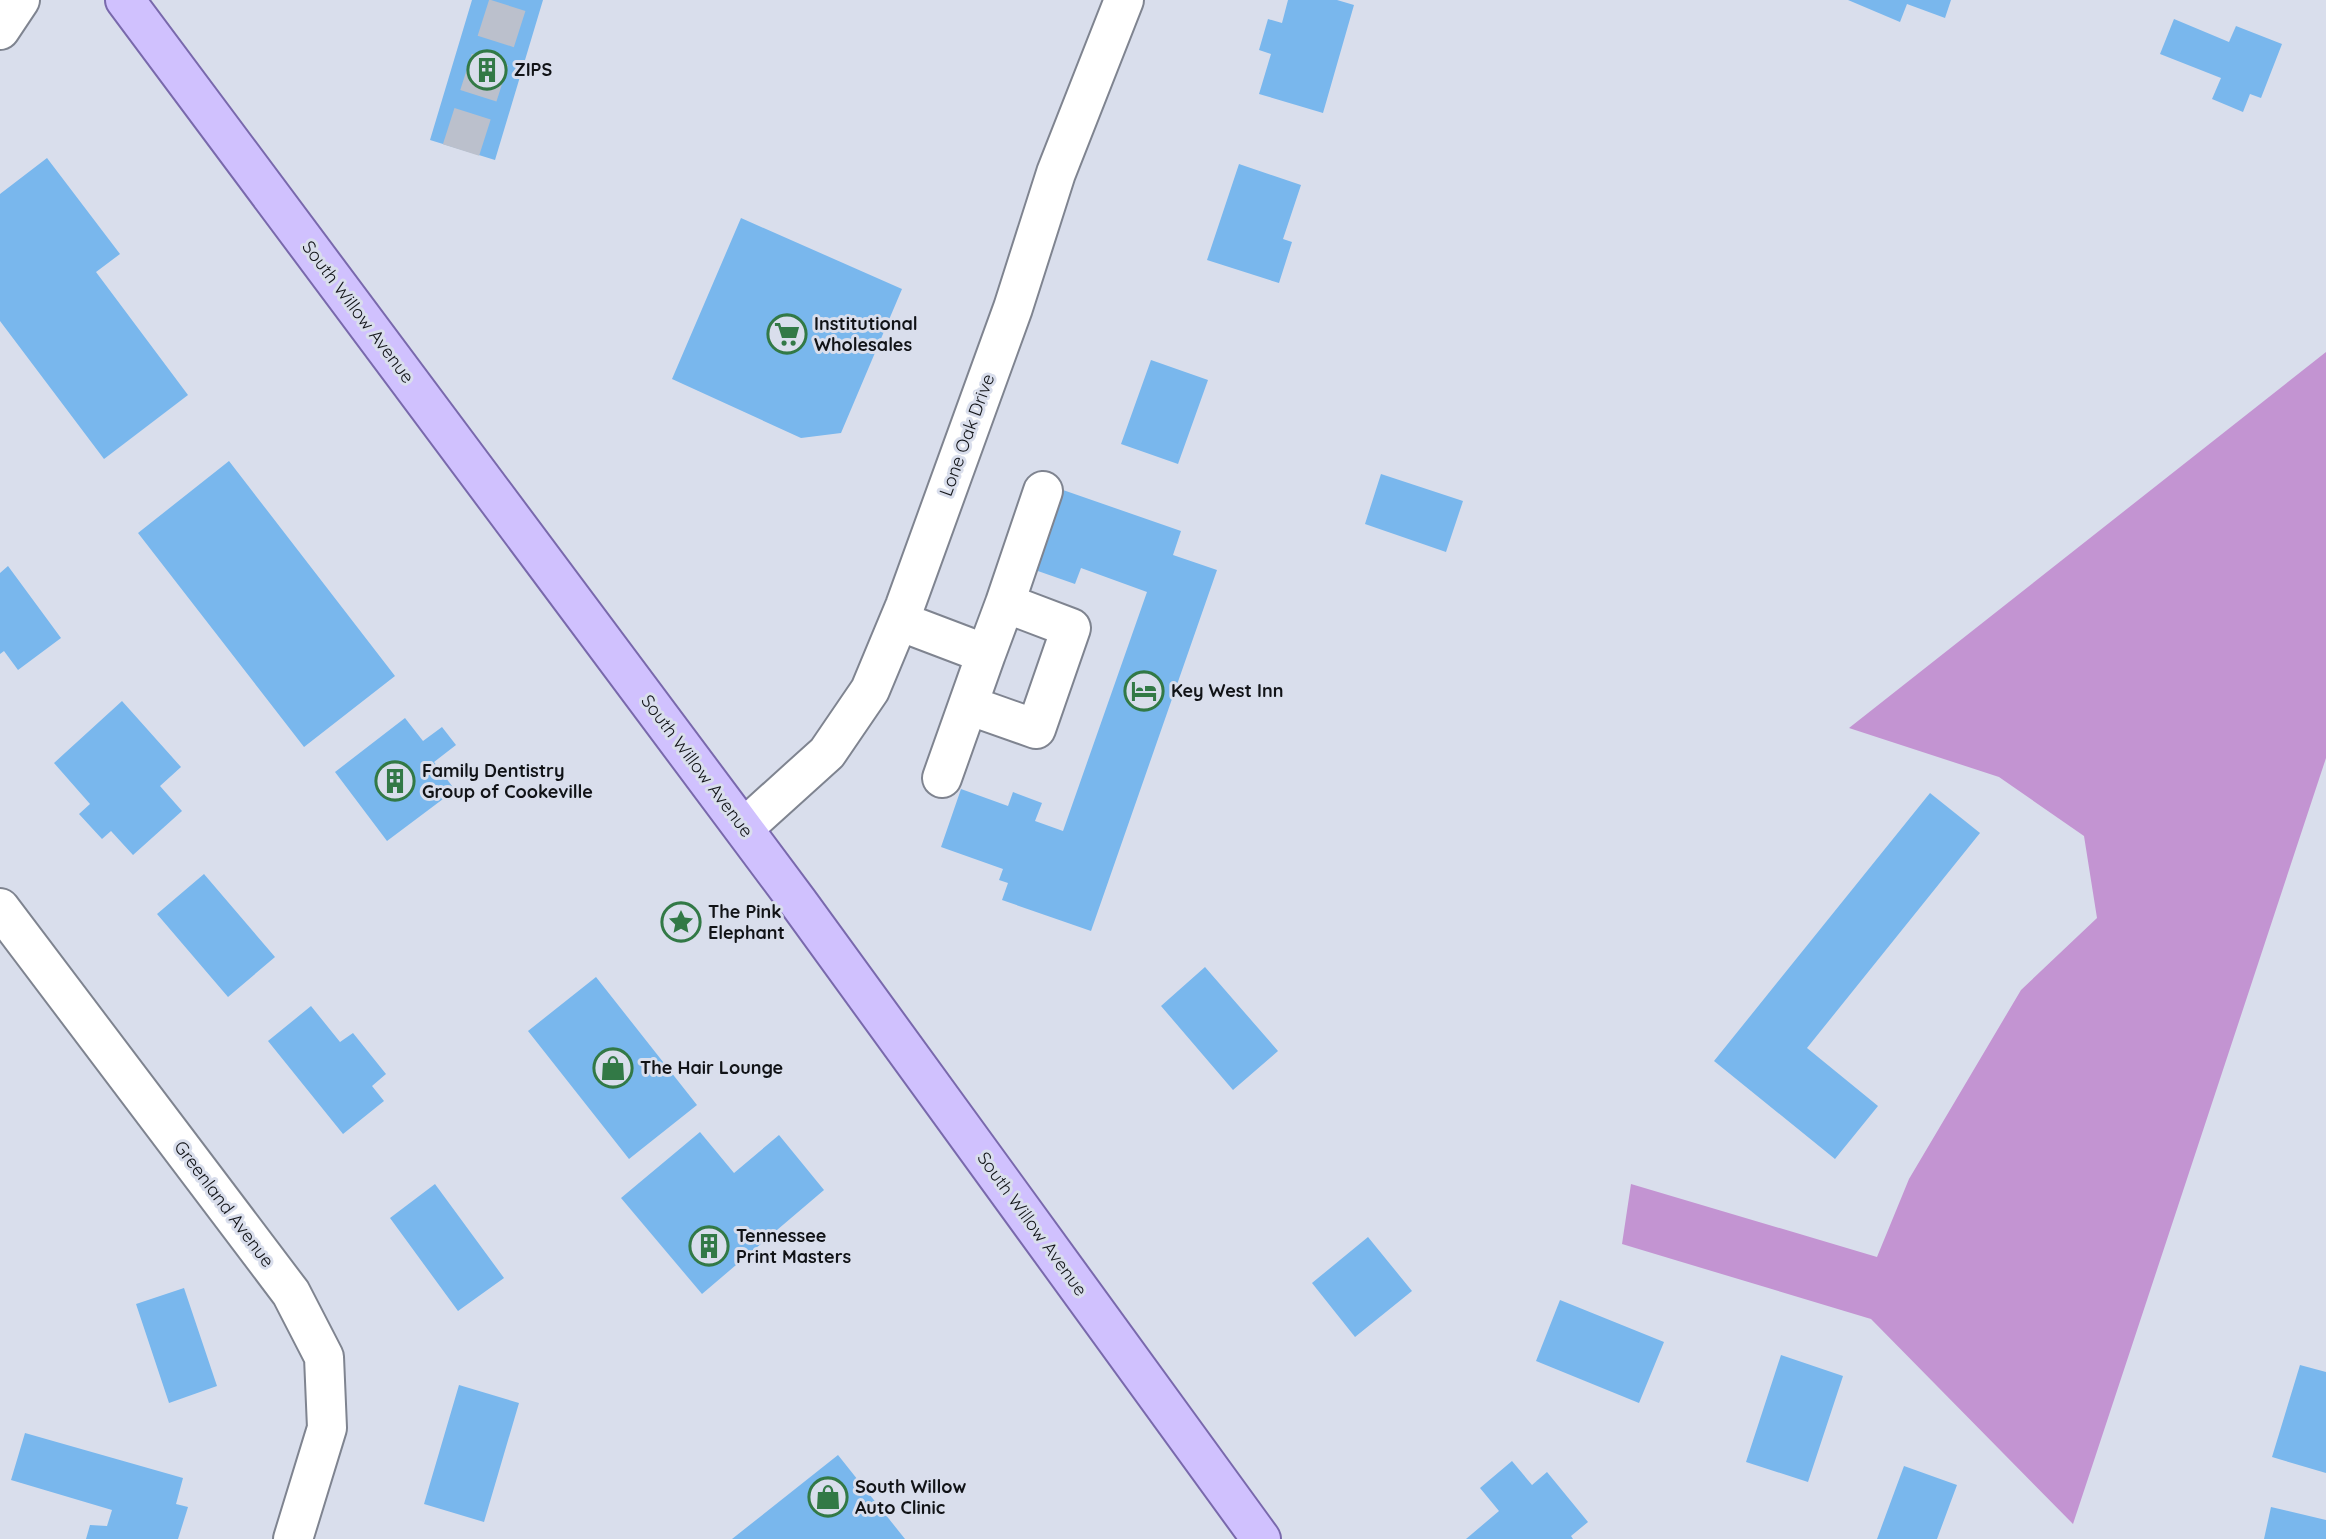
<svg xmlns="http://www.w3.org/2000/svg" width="2326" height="1539" viewBox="0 0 2326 1539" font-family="Quicksand,sans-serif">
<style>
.forest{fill:#c394d2}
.building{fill:#79b7ed}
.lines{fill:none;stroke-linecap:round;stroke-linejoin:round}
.minor-tunnel{stroke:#bbc0cc;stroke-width:38;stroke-dasharray:38 19;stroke-linecap:butt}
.minor-casing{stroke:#7f8490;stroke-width:42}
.major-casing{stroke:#7969ac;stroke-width:42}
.minor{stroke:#fff;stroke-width:38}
.major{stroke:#d0c1fe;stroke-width:38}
.labels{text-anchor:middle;stroke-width:6;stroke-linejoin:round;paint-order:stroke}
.poi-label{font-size:18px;font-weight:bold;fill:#111317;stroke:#d9deec;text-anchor:start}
.street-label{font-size:18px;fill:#111317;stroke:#d9deec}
</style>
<rect width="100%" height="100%" fill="#d9deec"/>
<!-- forest -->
<path class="forest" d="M2326,352V758L2073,1524L1871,1319L1622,1244L1631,1184L1877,1257L1909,1179L2021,990L2097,918L2084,836L1999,777L1849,728Z"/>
<!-- building -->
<path class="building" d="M472,0H543L495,160L430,140Z
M1288,0H1337L1354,5L1323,113L1259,94L1271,54L1259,50L1268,19L1282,23Z
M1848,0H1951L1945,18L1907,4L1900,22Z
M2174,19L2229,42L2236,26L2282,44L2261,98L2250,94L2243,112L2212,99L2221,78L2160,54Z
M47,158L120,254L96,272L188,395L104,459L0,321V194Z
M1239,164L1301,185L1283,239L1292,242L1279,283L1207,260Z
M741,218L902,289L841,433L801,438L672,379Z
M1151,360L1208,380L1178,464L1121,444Z
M229,461L395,676L304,747L138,533Z
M1381,474L1463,501L1446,552L1365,524Z
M1063,490L1181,531L1173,555L1217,570L1091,931L1002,900L1008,883L999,880L1003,869L941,847L961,789L1008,806L1013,792L1042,803L1035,821L1063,831L1147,592L1081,568L1075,584L1035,570Z
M8,566L61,638L18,670L4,651L0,654V573Z
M122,701L181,767L160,786L182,811L133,855L111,831L102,839L79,814L90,804L54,763Z
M405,718L423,741L442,727L456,745L434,762L455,790L387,841L335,772Z
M1930,793L1980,833L1807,1048L1878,1106L1835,1159L1714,1061Z
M204,874L275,957L228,997L157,914Z
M1205,967L1278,1051L1233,1090L1161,1006Z
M596,977L697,1105L629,1159L528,1031Z
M311,1006L340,1042L353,1033L386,1074L372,1086L384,1101L343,1134L268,1041Z
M700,1132L734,1173L779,1135L824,1190L702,1294L621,1198Z
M435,1184L504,1278L458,1311L390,1218Z
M1368,1237L1412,1291L1355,1337L1312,1283Z
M184,1288L217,1386L169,1403L136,1304Z
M1560,1300L1664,1342L1639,1403L1536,1361Z
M1781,1355L1843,1376L1808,1482L1746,1462Z
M2300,1365L2326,1372V1473L2272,1457Z
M459,1385L519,1403L484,1522L424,1504Z
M25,1433L183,1478L176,1504L188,1507L178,1539H86L90,1525L107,1526L112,1510L11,1480Z
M838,1455L905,1539H732Z
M1512,1461L1532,1485L1547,1472L1588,1522L1571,1536L1573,1539H1466L1499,1511L1480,1488Z
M1904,1466L1957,1485L1937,1539H1877Z
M2271,1507L2326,1520V1539H2264Z"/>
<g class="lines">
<!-- minor-tunnel -->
<path class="minor-tunnel" d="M461,150L509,0"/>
<!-- minor casing -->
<g class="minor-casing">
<path id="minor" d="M0,30L20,0
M1005,603L1043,491
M899,621L986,654L942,778
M968,705L1036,729L1071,628L1005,603L986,654
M744,828L827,753L870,690L905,606L1013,308L1056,173L1124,0
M0,908L291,1293L324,1357L327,1428L293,1539"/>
</g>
<!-- major casing -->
<g class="major-casing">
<path id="major" d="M125,0L798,902L1261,1539"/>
</g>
<!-- minor -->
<use href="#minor" class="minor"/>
<!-- major -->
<use href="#major" class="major"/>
</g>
<!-- icons -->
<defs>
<g id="building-ring" transform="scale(2.0125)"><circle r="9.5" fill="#d9deec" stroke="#327946" stroke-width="1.5"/><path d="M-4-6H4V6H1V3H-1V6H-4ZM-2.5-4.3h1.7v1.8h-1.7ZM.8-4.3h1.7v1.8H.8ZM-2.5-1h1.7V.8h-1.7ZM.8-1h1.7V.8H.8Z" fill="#327946"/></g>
<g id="supermarket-ring" transform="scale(2.0125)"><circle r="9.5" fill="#d9deec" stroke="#327946" stroke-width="1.5"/><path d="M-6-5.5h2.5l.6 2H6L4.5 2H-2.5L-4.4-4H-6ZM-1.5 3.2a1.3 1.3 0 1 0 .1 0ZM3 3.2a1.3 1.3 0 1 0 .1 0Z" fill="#327946"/></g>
<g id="hotel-ring" transform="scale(2.0125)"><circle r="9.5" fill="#d9deec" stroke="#327946" stroke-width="1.5"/><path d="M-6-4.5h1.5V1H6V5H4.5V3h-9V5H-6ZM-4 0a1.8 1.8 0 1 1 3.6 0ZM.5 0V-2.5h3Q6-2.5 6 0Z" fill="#327946"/></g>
<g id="sight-ring" transform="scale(2.0125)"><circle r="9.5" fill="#d9deec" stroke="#327946" stroke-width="1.5"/><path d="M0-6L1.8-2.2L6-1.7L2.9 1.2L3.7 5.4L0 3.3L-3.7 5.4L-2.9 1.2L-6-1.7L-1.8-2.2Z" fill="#327946"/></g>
<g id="shop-ring" transform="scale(2.0125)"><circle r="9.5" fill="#d9deec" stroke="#327946" stroke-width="1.5"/><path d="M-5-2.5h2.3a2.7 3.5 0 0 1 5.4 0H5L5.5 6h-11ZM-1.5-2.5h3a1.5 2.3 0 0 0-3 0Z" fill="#327946"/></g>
</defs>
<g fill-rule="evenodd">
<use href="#building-ring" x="487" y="70"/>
<use href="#supermarket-ring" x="787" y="334"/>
<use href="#hotel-ring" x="1144" y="691"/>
<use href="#building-ring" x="395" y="781"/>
<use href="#sight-ring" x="681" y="922"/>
<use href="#shop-ring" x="613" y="1068"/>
<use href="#building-ring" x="709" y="1246"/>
<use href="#shop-ring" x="828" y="1497"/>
</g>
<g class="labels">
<!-- poi labels -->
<g class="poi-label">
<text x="514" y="76">ZIPS</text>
<text x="814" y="330">Institutional<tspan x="814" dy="21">Wholesales</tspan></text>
<text x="1171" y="697">Key West Inn</text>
<text x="422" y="777">Family Dentistry<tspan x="422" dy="21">Group of Cookeville</tspan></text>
<text x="708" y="918">The Pink<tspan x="708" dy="21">Elephant</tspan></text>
<text x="640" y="1074">The Hair Lounge</text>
<text x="736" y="1242">Tennessee<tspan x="736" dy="21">Print Masters</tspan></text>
<text x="855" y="1493">South Willow<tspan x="855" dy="21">Auto Clinic</tspan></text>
</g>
<!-- street labels -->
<g class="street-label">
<text transform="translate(358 312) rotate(53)" y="6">South Willow Avenue</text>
<text transform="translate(967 435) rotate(-70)" y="6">Lone Oak Drive</text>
<text transform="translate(697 766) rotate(53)" y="6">South Willow Avenue</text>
<text transform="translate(224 1204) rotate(53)" y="6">Greenland Avenue</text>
<text transform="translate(1032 1224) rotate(54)" y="6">South Willow Avenue</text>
</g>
</g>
</svg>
